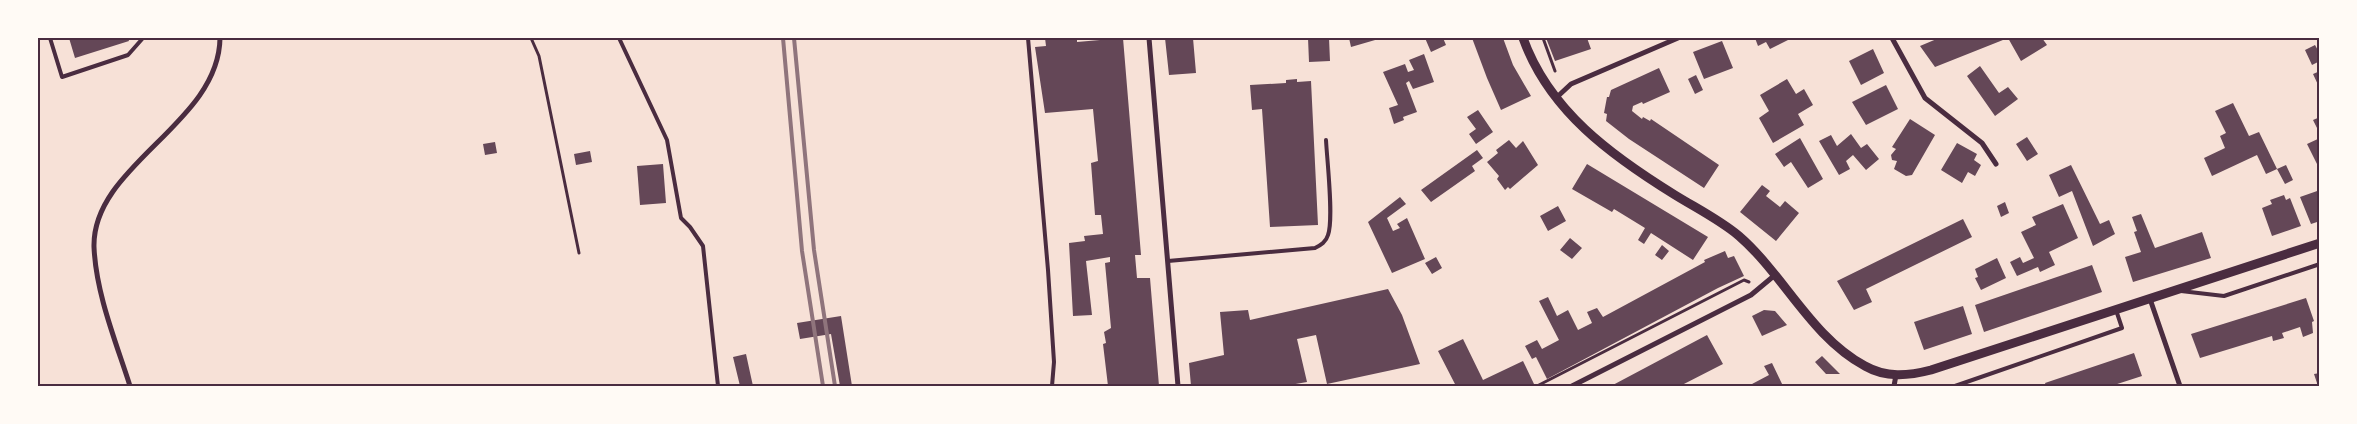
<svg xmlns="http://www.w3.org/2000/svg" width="2357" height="424" viewBox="0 0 2357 424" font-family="'Golos Text',sans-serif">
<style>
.building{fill:#644757}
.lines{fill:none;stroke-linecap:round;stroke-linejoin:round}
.path{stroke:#4a2c40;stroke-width:3}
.service{stroke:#4a2c40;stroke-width:4}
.minor{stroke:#4a2c40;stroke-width:5}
.tertiary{stroke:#4a2c40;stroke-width:9}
.rail{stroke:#8f747c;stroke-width:4}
.neatline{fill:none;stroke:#4a2c40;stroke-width:2}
</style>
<rect width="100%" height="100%" fill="#f7e1d7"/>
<!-- building -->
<path class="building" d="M69,38H128L129,41L75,58Z
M1045,38H1077V42L1123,38L1141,255H1135L1137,278H1150L1159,386H1108L1103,344L1106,343L1104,332L1111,328L1105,263L1110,262V257L1086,261L1092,315L1073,316L1069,243L1085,241L1084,236L1103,234L1101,215H1095L1091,163L1098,161L1093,109L1045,113L1035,47L1046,46Z
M1165,38H1193L1196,73L1169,75Z
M1308,38H1329L1330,61L1309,62Z
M1349,38H1382L1351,47Z
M1425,38H1443L1446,45L1431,52Z
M1472,38H1503L1513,65L1531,96L1501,110L1487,78Z
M1546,38H1587L1591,49L1555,61Z
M1755,38H1792L1770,49L1766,42L1758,46Z
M1939,38H2042L2047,45L2021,61L2008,38L1935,67L1920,46Z
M1722,41L1733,68L1704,79L1693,52Z
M2315,45L2320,54V61L2312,65L2305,50Z
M1873,49L1884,73L1861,85L1849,61Z
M1424,54L1434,82L1413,89L1409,81L1406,83L1417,112L1403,117L1404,120L1394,124L1389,108L1398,105L1383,72L1405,64L1408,72L1414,70L1409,60Z
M1980,66L1999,93L2008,87L2018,99L1995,116L1967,76Z
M1659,68L1670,92L1643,104L1642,102L1633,106L1632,111L1642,119L1643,117L1650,121L1651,119L1719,165L1704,188L1629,139L1606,121L1607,114L1604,113L1607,97H1609L1611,90Z
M2320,71V89L2313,74Z
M1696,75L1703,90L1695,94L1688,79Z
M1297,79V82L1311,81L1318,225L1270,227L1262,109L1252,110L1250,85L1286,83V80Z
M1787,79L1796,94L1804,89L1813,105L1798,114L1804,125L1773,143L1759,118L1769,111L1760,95Z
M1886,85L1898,109L1866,125L1852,102Z
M2233,103L2249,136L2259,132L2277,169L2266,174L2257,155L2212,176L2204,158L2225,148L2220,136L2226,133L2215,111Z
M1478,110L1493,132L1476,144L1469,134L1476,129L1467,117Z
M2320,117V134L2313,120Z
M1910,119L1935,135L1912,175L1906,176L1894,169L1897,161L1892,160L1891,155L1896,149L1892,147Z
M1851,134L1861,148L1867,144L1879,159L1866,170L1853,155L1846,161L1850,169L1839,175L1819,141L1831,135L1837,146Z
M2027,137L2038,154L2027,161L2016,144Z
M1800,138L1823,179L1808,188L1791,162L1784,167L1775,154Z
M2320,138V170L2307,144Z
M1509,140L1516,148L1523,141L1538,165L1510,189L1508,187L1505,190L1497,179L1499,176L1487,162L1498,153L1496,150Z
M495,142L497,153L485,155L483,144Z
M1957,143L1977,154L1974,160L1981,165L1975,176L1968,172L1962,183L1941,170Z
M1477,150L1483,158L1472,166L1475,171L1431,202L1421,190Z
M590,151L592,162L576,165L574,154Z
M663,164L666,203L640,205L637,166Z
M1587,164L1708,237L1693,260L1651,233L1644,244L1638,240L1645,228L1614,209L1612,212L1572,189Z
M2071,165L2100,224L2109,220L2115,234L2093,246L2072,191L2059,197L2049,175Z
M2286,165L2293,180L2285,184L2277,169Z
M1762,185L1770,191L1766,196L1780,207L1785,201L1799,213L1776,241L1740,212Z
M2320,190V221L2311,224L2300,197Z
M2284,195L2286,200L2290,198L2301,226L2272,236L2262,208L2272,204L2270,200Z
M1400,197L1406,204L1387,218L1393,231L1400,228L1397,224L1407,218L1425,259L1392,273L1368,222Z
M2005,202L2009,213L2001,217L1997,206Z
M2063,204L2078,238L2049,252L2055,265L2040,272L2038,267L2017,276L2010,262L2020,257L2023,263L2034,258L2021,232L2036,225L2032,217Z
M1558,206L1566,221L1548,231L1540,216Z
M2141,214L2155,248L2202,232L2211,258L2133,282L2125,257L2141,252L2134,232L2137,231L2132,217Z
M1963,219L1972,237L1866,289L1872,302L1854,310L1837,281Z
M1570,238L1582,248L1572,259L1560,250Z
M1662,245L1669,251L1662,260L1655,255Z
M1725,251L1728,258L1734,256L1744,276L1718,288L1547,379L1536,357L1532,359L1525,346L1537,340L1542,349L1559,340L1539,301L1548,297L1557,316L1568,310L1578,330L1592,323L1587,312L1597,308L1603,317L1705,262L1704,260Z
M1436,257L1442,268L1432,274L1425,263Z
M1997,258L2006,278L1981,290L1975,278L1978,277L1975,269Z
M2092,265L2102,292L1984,332L1975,305Z
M1388,289L1402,315L1420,364L1327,384L1316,335L1297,339L1307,382L1284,386H1191L1189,363L1224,355L1220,312L1248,310L1250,320Z
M2306,298L2314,321L2312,322L2313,333L2303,337L2300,327L2282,333L2284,338L2273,341L2272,336L2200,358L2191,334Z
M1963,306L1972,334L1924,350L1914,322Z
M1764,310L1775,311L1787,325L1762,336L1752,316Z
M841,316L852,386H840L831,334L800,339L797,323Z
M1707,335L1723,364L1680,386H1611Z
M1463,339L1483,380L1523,361L1534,384L1528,386H1456L1438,351Z
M2134,353L2142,376L2111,386H2046L2045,383Z
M746,354L751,377L753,386H740L733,357Z
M1822,356L1840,374H1826L1815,362Z
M1772,363L1783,386H1753L1752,384L1769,375L1764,366Z
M2320,373V386H2318L2314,374Z"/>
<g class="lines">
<!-- path -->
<path class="path" d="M531,38L539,56L579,253
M1543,38L1555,71
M1537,386L1744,280L1749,282"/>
<!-- service -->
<path class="service" d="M50,38L62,77L128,55L143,38
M619,38L667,140L681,218L690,227L703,246L718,386
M1028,38L1048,270L1054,362L1052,386
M1168,261L1315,248C1321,245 1326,242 1328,235C1334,219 1327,160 1326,140
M2181,291L2224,296L2320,264
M1955,386L2122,328L2116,310"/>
<!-- minor -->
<path class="minor" d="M1149,38L1178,386
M1892,38L1925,98L1982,143L1996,164
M1556,98L1571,84L1678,38
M2150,299L2180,386
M130,386C116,342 96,294 94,247C92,165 219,124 220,38
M1572,386L1751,295L1775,275
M1894,386L1896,375"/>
<!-- tertiary -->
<path class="tertiary" d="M1523,38C1549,111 1612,156 1675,195C1696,208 1720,220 1739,236C1784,275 1811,337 1865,366C1886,378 1908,376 1931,370L2320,243"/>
<!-- rail -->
<path class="rail" d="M783,38L802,251L823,386
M794,38L814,250L835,386"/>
</g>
<!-- border -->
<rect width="2357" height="424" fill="none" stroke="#fffaf5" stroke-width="78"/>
<rect x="39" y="39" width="2279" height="346" class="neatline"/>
</svg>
